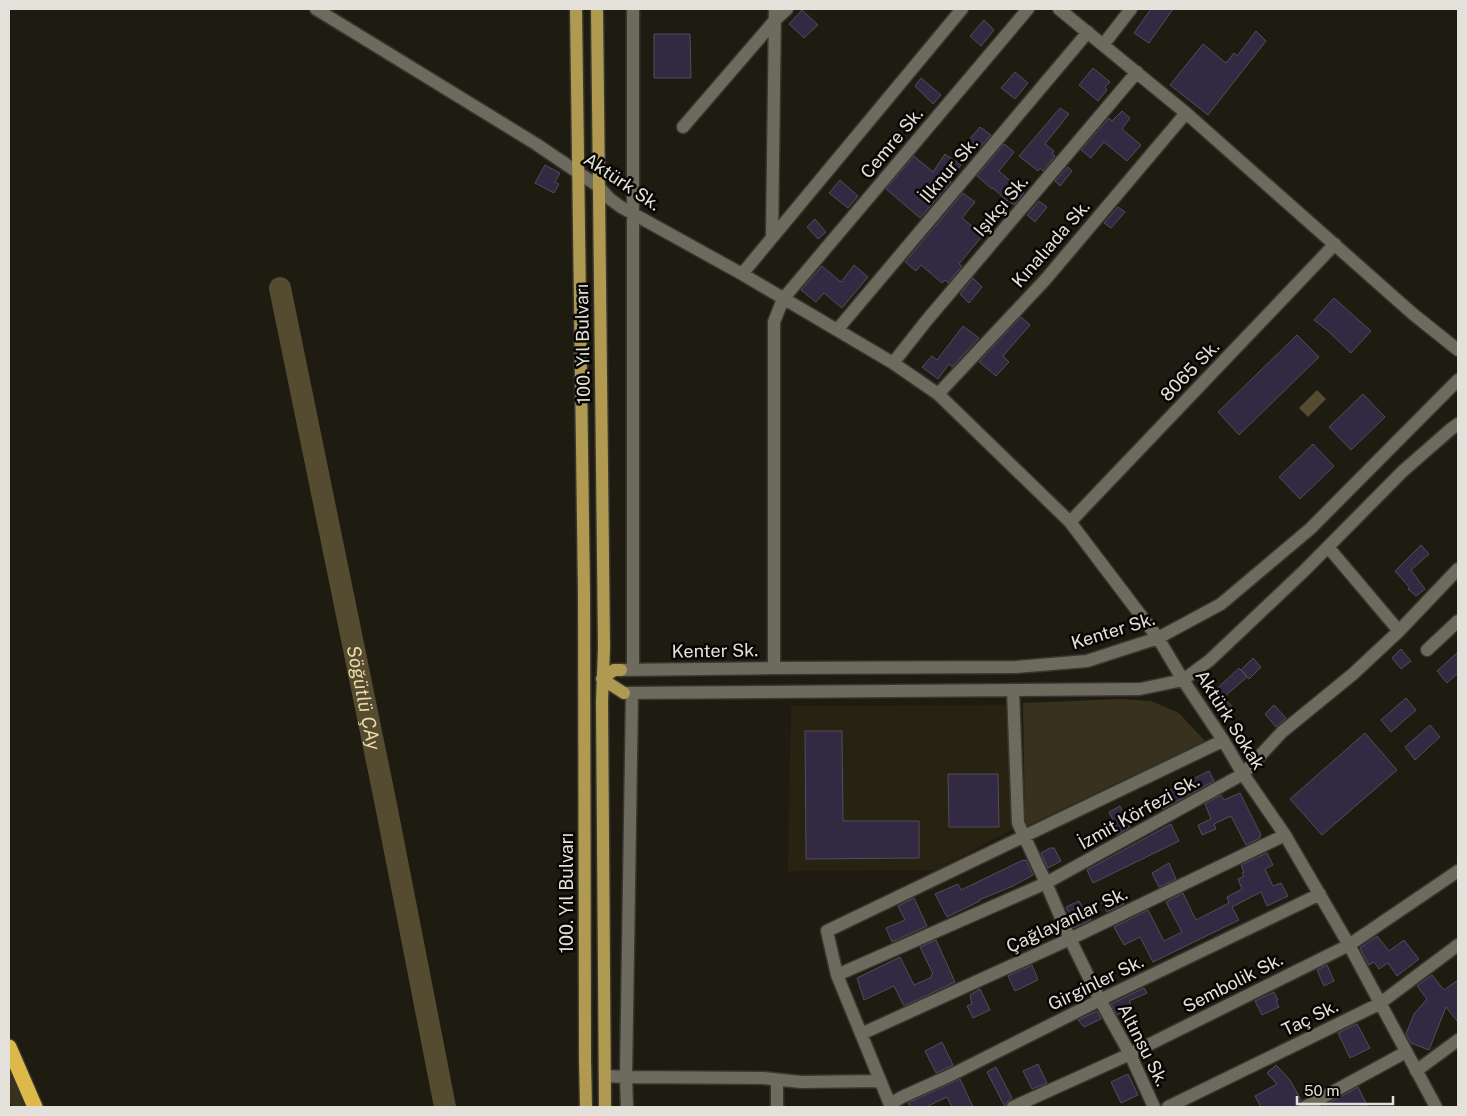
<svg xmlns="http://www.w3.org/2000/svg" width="1467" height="1116" viewBox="0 0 1467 1116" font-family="'Public Sans',sans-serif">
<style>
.built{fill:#282212}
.green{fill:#37311e}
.water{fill:#544b30}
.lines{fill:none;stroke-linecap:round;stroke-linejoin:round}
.river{stroke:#544b30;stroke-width:22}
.building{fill:#312a42;stroke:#504e59}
.minor-casing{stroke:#383631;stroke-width:15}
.major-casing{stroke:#383631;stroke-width:15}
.highway-casing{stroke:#383631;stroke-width:18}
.minor{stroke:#6d6a5e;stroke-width:12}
.major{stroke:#b09951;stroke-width:12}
.highway{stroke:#dcb949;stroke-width:15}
.labels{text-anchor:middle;stroke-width:5;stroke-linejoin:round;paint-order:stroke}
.street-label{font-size:18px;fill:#e3e1da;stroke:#070603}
.water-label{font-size:19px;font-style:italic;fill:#eedca6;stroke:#070603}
</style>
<rect width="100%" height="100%" fill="#1e1b11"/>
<!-- built -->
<path class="built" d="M1009,705L1013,829L936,870L788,871L791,706Z"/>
<!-- green -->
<path class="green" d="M1121,699L1151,701L1179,713L1205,741L1025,827L1023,703Z
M9,1067L26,1107H12L9,1100Z"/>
<!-- water -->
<path class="water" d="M1317,390L1326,399L1308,417L1299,408Z"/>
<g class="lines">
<!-- river -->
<path class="river" id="s1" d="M280,288L386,805L445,1107"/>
</g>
<!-- building -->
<path class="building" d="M1151,9H1173L1149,43L1134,33Z
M802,10L818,25L804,38L789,24Z
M984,20L994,30L981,46L970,36Z
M1256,31L1266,41L1208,115L1170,85L1203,44L1226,63L1234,53L1237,56Z
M654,34H690L691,78H654Z
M1093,68L1110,82L1105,87L1107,90L1098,101L1079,85Z
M1015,72L1028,83L1015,99L1001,88Z
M921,78L941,95L933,104L915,86Z
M1060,108L1069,114L1045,144L1054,151L1052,154L1055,156L1043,171L1040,168L1038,171L1019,156Z
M1122,111L1130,118L1122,129L1141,145L1127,161L1104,142L1091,158L1081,150L1109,118L1112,121Z
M980,127L991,135L980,147L969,140Z
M1004,144L1014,152L999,171L1024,193L1014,205L1008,200L1007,201L993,188L992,189L977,176Z
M945,154L961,165L949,180L951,182L920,218L886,189L914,156L933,172Z
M545,165L560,173L555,182L559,184L554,193L535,183Z
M1068,167L1072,171L1060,186L1055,181Z
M840,180L858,196L848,208L829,193Z
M963,193L975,202L962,218L983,235L959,264L962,266L948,283L945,280L942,283L921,265L916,271L905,262Z
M1039,201L1047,207L1035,222L1027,215Z
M1118,207L1125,212L1111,228L1104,223Z
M815,219L826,232L818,239L807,227Z
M854,265L868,277L842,308L824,293L816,302L801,290L822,266L841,282Z
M973,278L982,287L969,303L960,294Z
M1334,298L1371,331L1351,353L1328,331L1314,320Z
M1021,317L1030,325L1003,356L1009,362L996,376L979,362Z
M963,326L979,338L952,367L949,364L938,379L922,367L932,356L937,360Z
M1297,335L1319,357L1239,435L1218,412Z
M1363,394L1385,417L1351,450L1329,427Z
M1313,444L1334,466L1300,499L1279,477Z
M1421,545L1429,554L1411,570L1425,589L1416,596L1408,589L1410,588L1395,571Z
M1401,649L1411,661L1401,669L1392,658Z
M1458,652V673L1447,683L1437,671Z
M1253,658L1261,667L1249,679L1241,670Z
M1239,668L1247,677L1224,697L1233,708L1221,718L1209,696Z
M1406,698L1416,710L1391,732L1381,720Z
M1274,705L1286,718L1276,727L1265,714Z
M1430,725L1440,737L1415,760L1405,747Z
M805,731H842L843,821H919V858L806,859Z
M1365,733L1397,770L1322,835L1290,799Z
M1209,771L1214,781L1163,809L1158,796Z
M948,774H998L999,827H949Z
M1240,793L1261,835L1260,836V838L1246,845L1231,816L1214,824L1216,829L1202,835L1198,825L1211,819L1205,804L1221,795L1224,800Z
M1120,806L1130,827L1117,835L1113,827L1116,826L1109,812Z
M1171,824L1179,841L1093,883L1087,870Z
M1050,848H1054L1061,861L1048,868L1041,853Z
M1267,853L1273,865L1265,869L1273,886L1281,883L1288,896L1267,906L1261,892L1232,907L1239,920L1153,962L1140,937L1124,945L1114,927L1148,910L1164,941L1182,932L1166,902L1183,893L1196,920L1229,903L1227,897L1242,889L1238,879L1244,876L1242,873L1244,872L1241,865Z
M1023,860V861L1026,860L1033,875L1013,886L979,900L980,901L947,917L935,894L958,884L961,890Z
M1169,863L1176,879L1159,887L1152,873Z
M1118,892L1124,904L1107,912L1101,902Z
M914,898L927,926L892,942L886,928L905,920L898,906Z
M1079,901L1087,915L1089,914L1091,920L1074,928L1071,922L1073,921L1066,907Z
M1377,936L1389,951L1404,940L1419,959L1397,976L1388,963L1379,969L1374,962L1369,965L1360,948Z
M936,940L955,982L904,1006L894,986L864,1000L857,978L900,957L914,985L932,977L931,975L933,974L920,947Z
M1032,965L1038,980L1015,991L1008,976Z
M1327,965L1334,981L1324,986L1317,970Z
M1432,975L1444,990L1458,980V1022L1446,1007L1429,1050L1411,1043L1406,1034L1414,1014L1427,999L1417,986Z
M1144,988L1147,993L1129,1001L1132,1006L1117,1015L1111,1004Z
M980,989L990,1010L973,1018L967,1006L972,1004L970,995Z
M1274,992L1278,1000L1276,1001L1279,1007L1262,1015L1255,1001Z
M1097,1011L1101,1019L1084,1027L1078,1020Z
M1357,1024L1370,1048L1350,1058L1338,1033Z
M942,1042L953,1065L936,1073L925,1051Z
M1038,1064L1047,1083L1032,1089L1023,1071Z
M1276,1065L1290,1080L1301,1100L1298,1103L1297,1107H1261L1255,1096L1277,1084L1267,1073Z
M996,1067L1012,1098L1007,1102L1005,1107L987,1072Z
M1128,1074L1138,1095L1121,1103L1111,1082Z
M960,1079L973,1107H952L947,1097L926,1107H910L908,1103Z
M1358,1087L1368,1107H1322Z"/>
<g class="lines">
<!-- minor casing -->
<g class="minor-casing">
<path id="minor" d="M316,9L536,144L598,186L610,199L621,207L742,274L893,363L938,394L1070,522L1158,638L1183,680L1223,740L1243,774L1285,835L1349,945L1436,1107
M1059,9L1186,113L1413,314L1458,350
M1103,45L1131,9
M683,127L776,19L787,9
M772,237L775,9
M742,274L962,9
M837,330L1088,32
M893,363L927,320L1137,72
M938,394L1045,280L1186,113
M1070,522L1335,244
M1328,547L1399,631
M1427,650L1458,621
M774,668V322L783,299L1028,9
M621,670L774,668L1016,667L1087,661L1158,638L1221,604L1310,529L1458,380
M633,670V9
M1013,690L1018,823L1046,883L1070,939L1100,1000L1130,1054L1154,1107
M624,693L1140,689L1183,680L1210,660L1305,570L1403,471L1451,429L1458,424
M837,975L827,931L1216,744L1223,740
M861,1034L1070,939L1285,835
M1416,1071L1458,1040
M605,1076L626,1077L763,1078L801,1082L879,1081
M890,1104L902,1097L951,1075L1106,997L1320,894
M627,1107L626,1077L632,693
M777,1107V1080
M891,1107L837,975L1046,883L1243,774L1282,732L1353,674L1399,631L1458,569
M1013,1107L1130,1054L1349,945L1458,871
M1168,1107L1379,1004L1458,945
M1305,1107L1406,1052"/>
</g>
<!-- major casing -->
<g class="major-casing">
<path id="major" d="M576,9L584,594L585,1059L586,1107
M597,9L604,648L602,701L605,1107
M602,679L624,693
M602,679L614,670H621"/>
</g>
<!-- highway casing -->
<g class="highway-casing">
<path id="highway" d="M9,1047L35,1107"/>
</g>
<!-- minor -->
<use href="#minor" class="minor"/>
<!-- major -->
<use href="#major" class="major"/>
<!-- highway -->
<use href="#highway" class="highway"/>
</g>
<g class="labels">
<!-- street labels -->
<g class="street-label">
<text transform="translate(892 143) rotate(-50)" y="6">Cemre Sk.</text>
<text transform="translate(949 170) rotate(-50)" y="6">İlknur Sk.</text>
<text transform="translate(622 182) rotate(34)" y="6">Aktürk Sk.</text>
<text transform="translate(1001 206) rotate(-50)" y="6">Işıkçı Sk.</text>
<text transform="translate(1051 244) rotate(-49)" y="6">Kınalıada Sk.</text>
<text transform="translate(583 344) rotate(-91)" y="6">100. Yıl Bulvarı</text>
<text transform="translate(1190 371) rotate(-46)" y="6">8065 Sk.</text>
<text transform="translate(1113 631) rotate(-17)" y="6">Kenter Sk.</text>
<text transform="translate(715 651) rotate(-1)" y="6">Kenter Sk.</text>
<text transform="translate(1230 720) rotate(58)" y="6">Aktürk Sokak</text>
<text transform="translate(1139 812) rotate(-29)" y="6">İzmit Körfezi Sk.</text>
<text transform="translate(567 893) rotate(-90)" y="6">100. Yıl Bulvarı</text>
<text transform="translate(1067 920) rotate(-25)" y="6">Çağlayanlar Sk.</text>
<text transform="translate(1096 983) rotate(-26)" y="6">Girginler Sk.</text>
<text transform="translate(1233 983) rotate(-27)" y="6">Sembolik Sk.</text>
<text transform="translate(1310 1018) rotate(-26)" y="6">Taç Sk.</text>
<text transform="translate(1143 1045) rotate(63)" y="6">Altınsu Sk.</text>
</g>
<!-- water labels -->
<g class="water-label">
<text dy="7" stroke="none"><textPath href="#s1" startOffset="418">Söğütlü ÇAy</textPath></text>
</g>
</g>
<!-- border -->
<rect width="1467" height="1116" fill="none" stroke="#e3e1da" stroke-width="20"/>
<!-- scale -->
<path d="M1297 1096v8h96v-8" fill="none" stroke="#e3e1da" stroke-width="2.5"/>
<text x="1304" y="1096" font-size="15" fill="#e3e1da" stroke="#070603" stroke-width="4" paint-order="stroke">50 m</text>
</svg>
